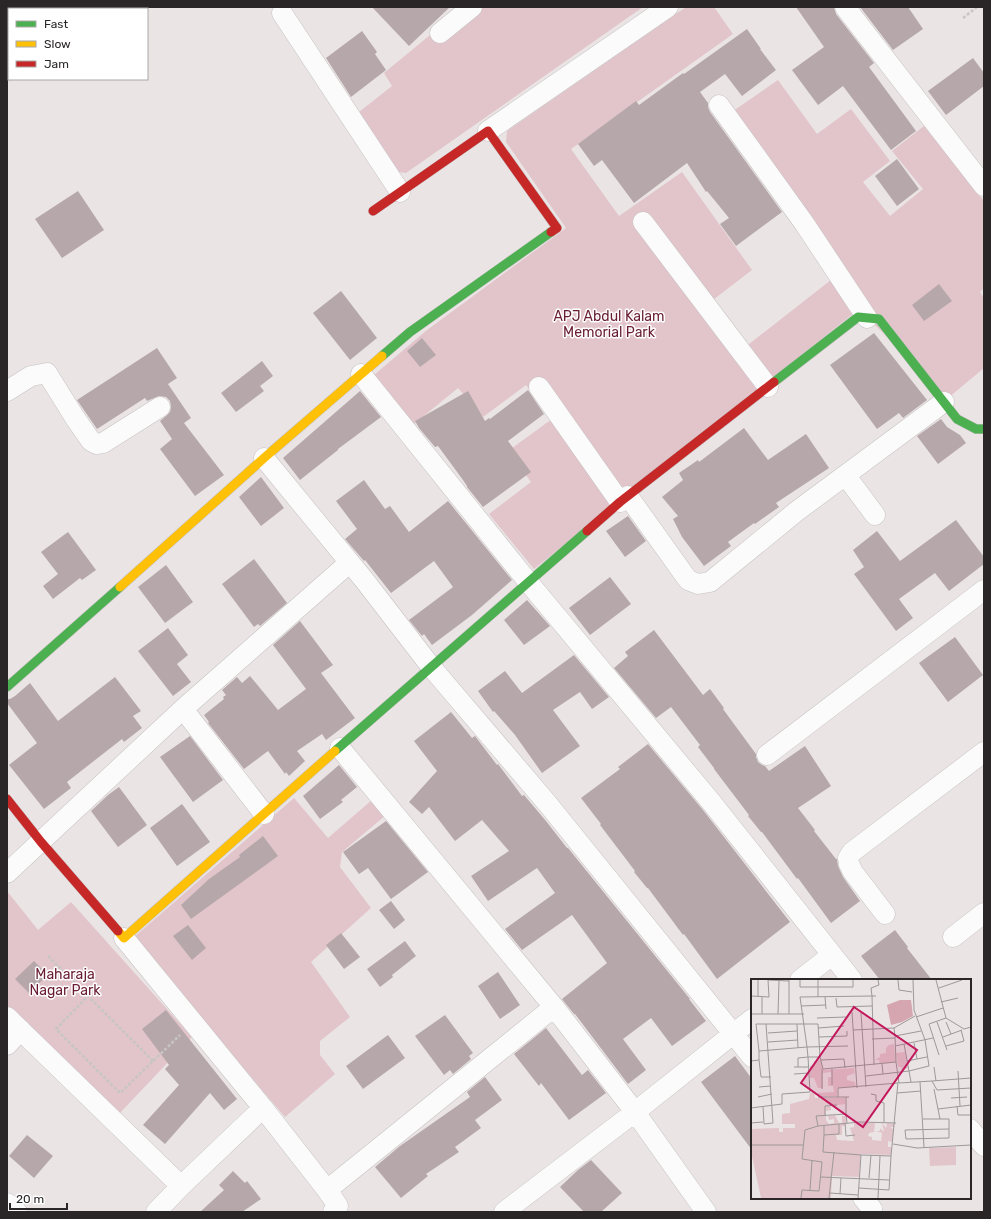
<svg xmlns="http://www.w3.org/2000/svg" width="991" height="1219" viewBox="0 0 991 1219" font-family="Rubik,sans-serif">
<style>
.green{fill:#e2c5ca}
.building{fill:#b6a8aa}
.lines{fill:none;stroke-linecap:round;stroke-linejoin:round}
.street-casing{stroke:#c6c2c3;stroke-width:21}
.fast-casing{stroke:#c6c2c3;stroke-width:10}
.slow-casing{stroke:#c6c2c3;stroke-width:10}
.jam-casing{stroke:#c6c2c3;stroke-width:10}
.path{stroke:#c7c5c5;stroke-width:2.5;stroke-dasharray:3 2;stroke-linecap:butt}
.street{stroke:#fcfbfb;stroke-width:20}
.fast{stroke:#4caf50;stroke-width:9}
.slow{stroke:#ffc107;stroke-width:9}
.jam{stroke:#c62828;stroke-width:9}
.labels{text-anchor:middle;stroke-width:3;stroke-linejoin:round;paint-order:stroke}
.park-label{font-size:14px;fill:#691d33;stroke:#fff}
.inset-road{fill:none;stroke:#9d9899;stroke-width:1}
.view{fill:#c2185b;fill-opacity:0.15;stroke:#c2185b;stroke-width:2}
.inset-edge{fill:none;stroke:#2a2627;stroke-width:2}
</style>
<rect width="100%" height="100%" fill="#eae4e5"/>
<!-- green -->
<path class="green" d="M7,7H83L81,9H9V63L7,64Z
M464,7H643L406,173L399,172L359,112L392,86L384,73Z
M686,7H714L733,34L571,149L619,216L682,172L752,270L709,303L744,348L836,276L723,118L778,80L817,134L851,109L890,161L863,182L890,216L923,189L892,151L924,126L984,201V288L980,292L984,298V368L948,398L859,309L534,569L489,514L531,482L508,451L552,419L526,385L483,417L458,388L414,424L374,375L427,330L566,228L506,142L507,131Z
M294,798L328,838L373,799L386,815L342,852L340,867L371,908L311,962L350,1017L320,1041V1055L335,1074L285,1117L133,938Z
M7,891L38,930L71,902L192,1037L118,1115L7,1008Z"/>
<!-- building -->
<path class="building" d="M372,7H450L409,46Z
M796,7H834L836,14L874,63L869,67L916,131L891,150L843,86L818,105L792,70L824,47Z
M860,7H908L923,29L893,50Z
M747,29L761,49H760L776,70L742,96L725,74L700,92L708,103V107L710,112L782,212L736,246L720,224L729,218L707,191L706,192L687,163L634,203L602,160L594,166L578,144L636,101L639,105L683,73L684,74Z
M362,31L377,52L375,54L386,70L351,97L326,58Z
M973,58L984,73V86L946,115L928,91Z
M897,159L919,189L897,206L875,176Z
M78,191L104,230L62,258L35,219Z
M939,284L952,301L924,321L912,305Z
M341,291L377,338L350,360L313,313Z
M874,333L927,400L903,418L899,413L877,429L830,365Z
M422,338L436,355L420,367L407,351Z
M157,348L177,378L168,384L191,418L184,423L224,475L195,496L160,449L172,439L160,421L166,416L170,412L171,407L170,401L166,397L159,396L147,401L145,398L97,429L77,400Z
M262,361L273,376L260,386L264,391L236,412L221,393Z
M528,390L544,414L508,441L531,472L483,507L467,487V486L463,480L438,446L435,447L419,428L415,421L468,391L485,421L489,418L490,419Z
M360,391L381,417L338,449V450L300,480L283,458Z
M941,419L947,427L960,435L966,443L938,464L917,436Z
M744,428L768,460L806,434L829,468L776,503L779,507L755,524L754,523L728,542L731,546L704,566L682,537L673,519L678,516L662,497L683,480L679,473L698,460L699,462Z
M261,477L284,508L261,526L239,497Z
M364,480L385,509L390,506L409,532L448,501L512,580L472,615L432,645L424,634L422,636L409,620L453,587L434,561L391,593L365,560L364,561L345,539L357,529L336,501Z
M628,516L646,541L625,557L606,531Z
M956,520L984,557V564L949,591L935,573L899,599L913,618L896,631L854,574L864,567L853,550L877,531L900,561Z
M68,532L96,570L82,580L80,578L53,599L43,586L58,574L41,552Z
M254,559L287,603L260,626L258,624L254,627L222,584Z
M166,565L193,602L165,623L138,587Z
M610,577L631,604L590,635L569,608Z
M527,600L550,626L524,645L504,620Z
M300,621L333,665L321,673L355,718L326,740L322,734L297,751L305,761L289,776L286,772L285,774L268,751L244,769L208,723L209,722L204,715L224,699L223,697L226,695L222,690L237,677L242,683L250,676L278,710L306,689L273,645Z
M168,628L188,655L177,664L191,682L173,696L138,651Z
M654,630L703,695L710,689L724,708L723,709L756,754V757L758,762L762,765L765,766L769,771L805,746L831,786L798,808L815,830L814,831L836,859H837L838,866L843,877L860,901L831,923L798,878L797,879L762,832H761L748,816L749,815L714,769V768L698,747L700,745L671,707L656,718L614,668L628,656L625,652Z
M955,637L983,675L948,702L919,663Z
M574,655L609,697L592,709L580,692L553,710L580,746L542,773L515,735L494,711L493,712L478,691L505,671L522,693Z
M115,677L141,711L133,716L142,728L124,742L122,739L67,782L71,788L44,809L9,765L37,743L7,703V699H10L15,696L30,683L58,721Z
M451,712L472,738L475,736L497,765L498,764L522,796L524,795L546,821L567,848H568L690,999H689L706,1021L672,1046L651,1018L623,1039L646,1070L628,1084L575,1014H574L562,999L607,963L572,915L522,950L505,929L555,893L537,868L488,901L471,876L509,851L482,820L455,841L429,807L422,814L409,802L437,771L414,741Z
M190,736L223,780L193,802L160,757Z
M648,744L703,810L790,922L717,979L684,934L683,935L648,888H647L634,872L635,871L600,825L601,824L581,798L620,769L618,767Z
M339,765L357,787L341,800L343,802L320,819L303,796Z
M119,787L147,825L118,847L91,811L108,795Z
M182,804L210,842L177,866L150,828Z
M386,821L428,872L391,899L368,868L359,874L343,852Z
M263,836L278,856L191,919L181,905L209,879L240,857L239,855Z
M391,901L405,920L394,929L379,910Z
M188,925L206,948L192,960L173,936Z
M895,930L908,947L907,948L932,980H880L861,956Z
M341,933L360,957L344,969L326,945Z
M405,941L416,956L392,975L393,977L380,987L367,969Z
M34,961L48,975L29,993L15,979Z
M498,972L520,1005L500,1019L478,986Z
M166,1010L237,1099L224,1110L210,1093L165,1144L143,1125L179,1085L165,1069L169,1065L142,1029Z
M445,1015L473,1053L469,1056L471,1059L453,1074L450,1070L444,1075L415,1036Z
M546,1028L582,1075L588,1070L606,1093L569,1120L541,1083L539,1086L514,1054Z
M388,1035L405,1058L363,1089L346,1066Z
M735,1056L752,1079V1150L701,1082Z
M485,1077L502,1100L475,1120L481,1128L455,1147L459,1152L426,1174L428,1176L401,1198L375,1167L400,1146L470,1097L467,1092Z
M27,1135L53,1156L34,1178L9,1156Z
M591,1160L622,1193L601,1212H584L560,1187L578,1170Z
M233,1171L245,1183L247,1181L261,1199L242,1212H200L224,1190L219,1185Z"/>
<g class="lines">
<!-- street casing -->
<g class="street-casing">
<path id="street" d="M845,7L984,186
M93,9L96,7
M282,13L400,192
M440,33L472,7
M7,71L9,69
M719,105L804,223L867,318
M488,131L668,7
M643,222L768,387
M361,374L529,583L712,803L852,980
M539,387L620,502
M7,391L31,376L47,373L75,418L91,441L96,444L103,443L160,407
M264,458L365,581L432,668L547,803L752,1057
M846,476L875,515
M628,496L688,580L698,584L710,582L797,511L944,402
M183,709L349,563
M340,748L554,1007L635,1112L706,1212
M767,755L984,590
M7,873L183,709L264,814
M885,914L853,872L849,864L848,858L852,852L984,752
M953,937L984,913
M124,938L263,1108L327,1190L338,1206L333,1212
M800,980L832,955
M7,1017L181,1186
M7,1045L21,1030
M970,1129L984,1146
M327,1190L554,1007
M863,1198L872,1209
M7,1203L17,1212
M156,1212L181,1186L263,1108
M504,1212L635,1112L752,1019"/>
</g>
<!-- fast casing -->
<g class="fast-casing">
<path id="fast" d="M382,356L410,332L551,232
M774,382L858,317L879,319L957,419L976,429H984
M7,687L120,587
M335,751L587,531"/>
</g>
<!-- slow casing -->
<g class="slow-casing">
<path id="slow" d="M120,587L264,458L382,356
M118,931L124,938L335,751"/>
</g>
<!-- jam casing -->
<g class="jam-casing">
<path id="jam" d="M373,211L488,131L557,228L551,232
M587,531L620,502L774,382
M7,799L41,842L118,931"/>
</g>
<!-- path -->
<path class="path" d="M963,18L977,7
M48,956L88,996
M153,1061L88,996L56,1029L120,1093L180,1035"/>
<!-- street -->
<use href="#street" class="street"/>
<!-- fast -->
<use href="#fast" class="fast"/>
<!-- slow -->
<use href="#slow" class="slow"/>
<!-- jam -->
<use href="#jam" class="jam"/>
</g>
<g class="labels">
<!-- park labels -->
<g class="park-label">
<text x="609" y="321">APJ Abdul Kalam<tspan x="609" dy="16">Memorial Park</tspan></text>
<text x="65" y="979">Maharaja<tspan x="65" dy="16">Nagar Park</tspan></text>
</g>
</g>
<!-- overview -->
<g transform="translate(751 979)">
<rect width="220" height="220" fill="#eae4e5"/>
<path d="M143,65L145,83L129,85L128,81H124L129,78V75L135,74V69L138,66ZM154,73L157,89L151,92L150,88H147L145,74ZM70,81L72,91L103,89L104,94L96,97V101L104,103L105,108L86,109V117H67V114L83,113L82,107H77V98H81L80,93L72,94V109H67L63,99H59V87L63,86V82ZM63,113L64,119H94V125L80,127V131L75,132V141L78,145L83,144V140L78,141L77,137L84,136L88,144H91V137H95V147H91V156H85L86,161L103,162L99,149L103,148V144H124L123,153L118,154L117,157L121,158V161L130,162L131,154L125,152H129V149L133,153L131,144L135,149L136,144L144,145L143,148H139L143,151L141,163L137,162V168H140V176L110,175L108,198L81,197L80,219H10L0,173V150L28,149V153H32V149H44V145H31V135L39,134V125L58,120L59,114ZM205,168V186L179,187L178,169Z" fill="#e2c5ca"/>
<path d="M149,21H160L162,37L151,43L140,46L136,26Z" fill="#d5a6af"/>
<path class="inset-road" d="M38,1V35M49,1V8H102V1M147,1L148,11L161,13M185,1L195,39L178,45L188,76M188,9L211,1M0,17L18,18L17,1L38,2M7,17V1M67,18V1M74,18L75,30M85,19L86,28L121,27M190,23L207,19M50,27L75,26M101,33L106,109M110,34L115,108M0,35H53M11,35V18M27,35L28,2M165,38L192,29M66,39L95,38M195,39L213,50L220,48M186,43L196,71M195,43L200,55M46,45L47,69M67,49L93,47M102,51L143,49M17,54L46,52M144,57L143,49L164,37M68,58L96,57V52M192,58L211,51M121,60L144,59M17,63L47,61M163,64L166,80M97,67L56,68L49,18L121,17L120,9L128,6L127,1M144,67L182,59M195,67L213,62L210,51M8,72L5,45H67L69,78M8,81L10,98H20M70,81L93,80L94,89M0,82L8,81V72L56,68L57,78H69L72,90L145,83L148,104L181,102L186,111L220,109M156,82L176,78M145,83L144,57L170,52M131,85L132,95L158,92L153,65M123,86L121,17H125M43,88H58M183,88L185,102M81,90V106M207,92L209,127M43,95L58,94M115,97L132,95M181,102L220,99M160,103L158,92L178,87L174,61L163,31L162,1M169,103L173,168M8,108L20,107M71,110V90M183,110L187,130L220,126M146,114L170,112M120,115L125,116V122L133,124V143M7,118L21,115M67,118H87M98,118H87V109L147,104M200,119L216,118M12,127L13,145L22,144L15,45M206,127L207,136H220M0,129L31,125V115L59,113L57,78L47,79V88M187,130L189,140H198V159L155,160L154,151L198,150M95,135V118M74,136V127L86,126M172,140H189M0,144L12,143M94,144L95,157L104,156M96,144L95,135L65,137L67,147L109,143L145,144M73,147V156L88,155V145M73,156L72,173L110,176M142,165L166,169L220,166M0,166H52M70,198L138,201M118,199L120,176M108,209L138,211L140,177M59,211L61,182M79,214L107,216M89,215L90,199M50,219L51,211L68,212L71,183L51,180L54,151L67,147M78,219L83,173M107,219L110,176L140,177L147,103M127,219L129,177"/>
<path class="view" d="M103,28L166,71L112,148L50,104Z"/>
<rect width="220" height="220" class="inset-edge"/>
</g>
<!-- border -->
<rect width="991" height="1219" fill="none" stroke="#2a2627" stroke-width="16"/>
<!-- legend -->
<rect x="8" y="8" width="140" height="72" fill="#ffffff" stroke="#aaa8a9"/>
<rect x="16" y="21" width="20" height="6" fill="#4caf50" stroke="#aaa8a9"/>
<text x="44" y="28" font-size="12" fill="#2a2627">Fast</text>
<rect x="16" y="41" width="20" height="6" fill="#ffc107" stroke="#aaa8a9"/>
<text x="44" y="48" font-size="12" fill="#2a2627">Slow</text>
<rect x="16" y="61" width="20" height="6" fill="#c62828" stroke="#aaa8a9"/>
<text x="44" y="68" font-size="12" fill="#2a2627">Jam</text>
<!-- scale -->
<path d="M10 1203v6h57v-6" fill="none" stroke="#2a2627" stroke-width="2"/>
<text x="16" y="1203" font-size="12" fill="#2a2627" stroke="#ffffff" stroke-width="3" paint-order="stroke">20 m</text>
</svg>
